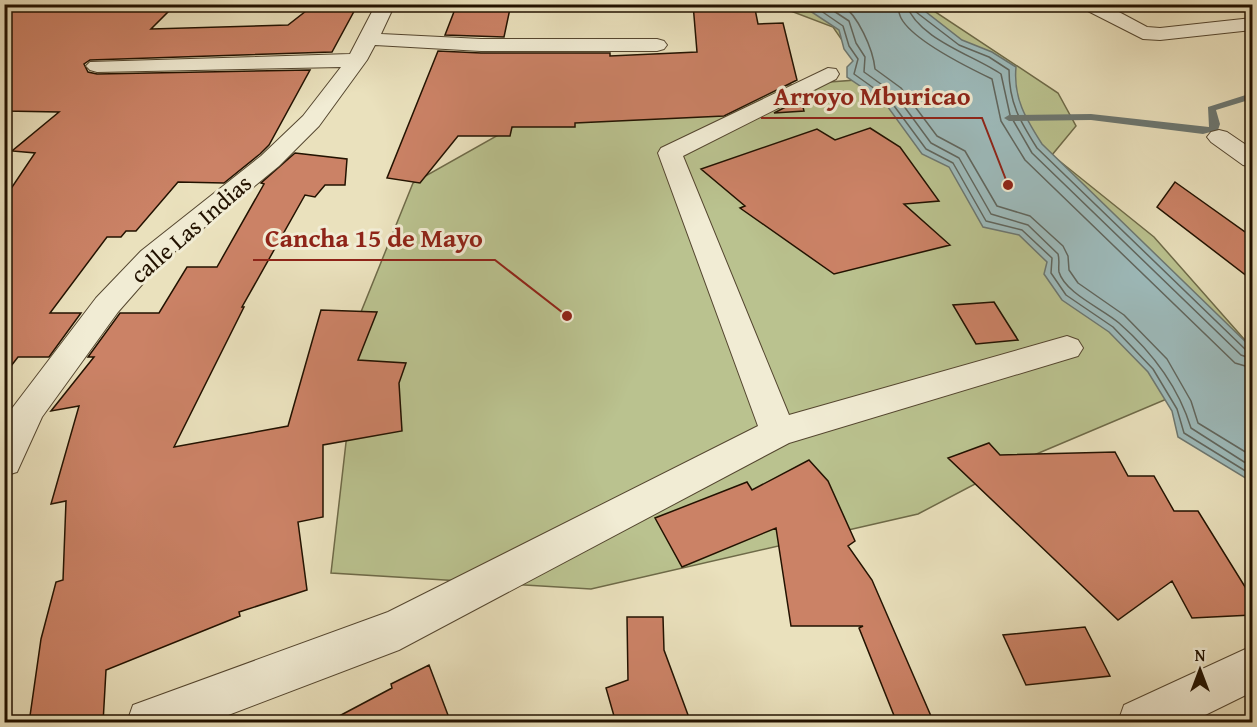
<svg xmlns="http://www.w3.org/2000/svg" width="1257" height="727" viewBox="0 0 1257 727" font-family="'Gentium Book Plus',serif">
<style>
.green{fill:#bac28f;stroke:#6e6a48;stroke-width:1.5}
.water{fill:#9dbbbc;stroke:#6c7771;stroke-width:1.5}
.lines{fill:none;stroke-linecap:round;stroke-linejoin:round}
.shore{stroke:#60665e;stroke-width:1.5}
.stream{fill:#6c7771;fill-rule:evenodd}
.building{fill:#cb8266;stroke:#221200;stroke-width:1.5}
.minor-casing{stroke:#54462f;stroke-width:2}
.minor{fill:#f1ecd4;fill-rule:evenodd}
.labels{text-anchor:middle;stroke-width:6;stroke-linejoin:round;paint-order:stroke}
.street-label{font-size:24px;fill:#221200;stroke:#f1ecd4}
.leader{fill:none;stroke:#8f2418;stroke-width:2}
.callout-dot{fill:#8f2418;stroke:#f1ecd4;stroke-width:2}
.callout-label{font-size:26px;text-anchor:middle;font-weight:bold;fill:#8f2418;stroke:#f1ecd4;stroke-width:6;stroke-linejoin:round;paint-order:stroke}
</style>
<rect width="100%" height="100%" fill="#eae1bd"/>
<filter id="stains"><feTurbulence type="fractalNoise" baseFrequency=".00333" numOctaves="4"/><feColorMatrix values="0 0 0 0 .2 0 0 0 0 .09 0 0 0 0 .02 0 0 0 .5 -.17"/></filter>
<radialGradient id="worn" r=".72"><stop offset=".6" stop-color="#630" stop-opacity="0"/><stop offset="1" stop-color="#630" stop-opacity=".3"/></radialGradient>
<!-- green -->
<path class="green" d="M775,5H925L1058,93L1076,126L1052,155L1154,237L1252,348V363L1015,463L918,514L591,589L331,573L361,312L413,183L557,102L869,79L833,27Z"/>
<!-- water -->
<path class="water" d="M801,5H917L962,40L992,52L1016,67C1013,98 1026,119 1042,144L1252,348V482L1178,437L1172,411L1148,372L1109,332L1062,300L1044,274L1047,262L1019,235L983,227L949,167L922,154L885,103L847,77V67L853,61L844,49L839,30Z"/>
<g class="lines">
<!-- shore -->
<path class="shore" d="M811,4L843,26L849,46L858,59L854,74L889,99L926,149L953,163L986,221L1022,230L1052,258L1051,273L1066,295L1113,327L1153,369L1177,409L1184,433L1252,475
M823,4L849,21L856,43L865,57L864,72L895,94L931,143L959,158L991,214L1028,225L1058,254C1060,260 1058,267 1059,272C1065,293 1103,309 1119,323C1151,351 1178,386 1191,428L1252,467
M841,4C858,15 873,49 875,69L901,88L937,136L965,151L997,206L1030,216L1063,246L1068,256L1069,270L1078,283L1124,315L1167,359L1191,401L1198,423L1252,456
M897,4C898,8 899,14 901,18C913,41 969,68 992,79L1001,121L1025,160L1235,363L1252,368
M906,4C918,39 973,55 1001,74L1010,115L1032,153L1241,355L1252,359
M914,4L916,12L959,45L989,57L1009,70C1009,103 1020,121 1037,148L1246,350L1252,352"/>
<!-- stream -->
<path class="stream" d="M1252,93V99L1216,110L1220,124L1218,130L1203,134L1091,120L1009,121L1004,118L1009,115L1091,114L1209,127L1208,107Z"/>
</g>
<!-- building -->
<path class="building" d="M89,4H176L151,29L288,25L315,4H358L332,52L90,60L84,64L88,72L97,74L310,70L269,145L260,154L224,183L178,182L136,231H126L121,237H107L50,313H81L49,357H18L4,375V199L35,153L12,151L59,112L4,111V12Z
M457,4H511L504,37L445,35Z
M693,4H754L758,24L783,23L797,80L724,116L575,123V127H512L510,136H458L420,183L387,178L438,51L481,53H610V56L697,52Z
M801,99L804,111L774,113Z
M870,128L900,147L939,201L904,204L950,245L834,274L740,208L745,206L701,169L817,129L835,140Z
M295,153L347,159L345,185H325L315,197L305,195L242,307H244L174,447L288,426L321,310L377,312L358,360L406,363L399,383L402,431L323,445V517L298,522L307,590L239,612L240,616L106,670L103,723H29L41,639L56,582L63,580L66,501L51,504L79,406L51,411L94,357H88L120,313H159L187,267H217L264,184L261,183Z
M1175,182L1252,237V280L1157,207Z
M994,302L1018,340L976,344L953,305Z
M989,443L1000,455L1115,452L1128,476H1154L1174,511H1198L1252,598V615L1192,618L1172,581L1118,620L948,458Z
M809,460L828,481L855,541L848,546L872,580L934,723H897L859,628L863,626H791L776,528L682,567L655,518L747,482L752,490Z
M627,617H663L664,650L691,723H616L606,688L628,680Z
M1085,627L1110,676L1026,685L1003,635Z
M429,665L451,723H326L392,688L391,684Z"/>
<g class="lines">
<!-- minor casing -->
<g class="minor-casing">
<path id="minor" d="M376,4H395L381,34L481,39H657L664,41L667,45L664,49L657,51H481L375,45L367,60L319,126L279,166L161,263L118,312L42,417L17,472L4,476V422L10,411L96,298L141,251L261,156L303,116L341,67L97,72L90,70L86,66L90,62L350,54Z
M1080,4H1104L1147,27L1160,28L1252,18V30L1160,40L1143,39L1082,8Z
M828,68L836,69L839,74L836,79L683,156L789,415L1067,336L1078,340L1083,348L1078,356L789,443L399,650L210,722H127L133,705L388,612L758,426L658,153L661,148Z
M1219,130L1227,132L1252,149V167L1243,165L1211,142L1207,137L1211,132Z
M1252,646V692L1191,722H1118L1124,705Z"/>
</g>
<!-- minor -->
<use href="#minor" class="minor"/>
</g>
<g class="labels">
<!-- street labels -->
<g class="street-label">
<text transform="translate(191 229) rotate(-41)" y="8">calle Las Indias</text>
</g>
</g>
<!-- callouts -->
<path class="leader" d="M1008 185L982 118H761M567 316L495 260H253"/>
<g class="callout-dot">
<circle cx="1008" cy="185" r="6"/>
<circle cx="567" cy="316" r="6"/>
</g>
<g class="callout-label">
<text x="872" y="105">Arroyo Mburicao</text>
<text x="374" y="247">Cancha 15 de Mayo</text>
</g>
<!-- margin -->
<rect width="1257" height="727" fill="none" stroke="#eae1bd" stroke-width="24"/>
<rect x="6" y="6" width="1245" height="715" fill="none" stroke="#221200" stroke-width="3"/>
<rect x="12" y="12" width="1233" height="703" fill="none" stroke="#221200" stroke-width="1.5"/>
<!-- north arrow -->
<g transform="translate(1200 670)" stroke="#f1ecd4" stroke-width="4.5" paint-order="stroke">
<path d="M0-4.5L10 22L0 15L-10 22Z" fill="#221200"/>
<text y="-9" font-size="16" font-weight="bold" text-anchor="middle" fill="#221200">N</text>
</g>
<rect width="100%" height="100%" filter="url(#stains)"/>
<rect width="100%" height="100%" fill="url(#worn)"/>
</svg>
